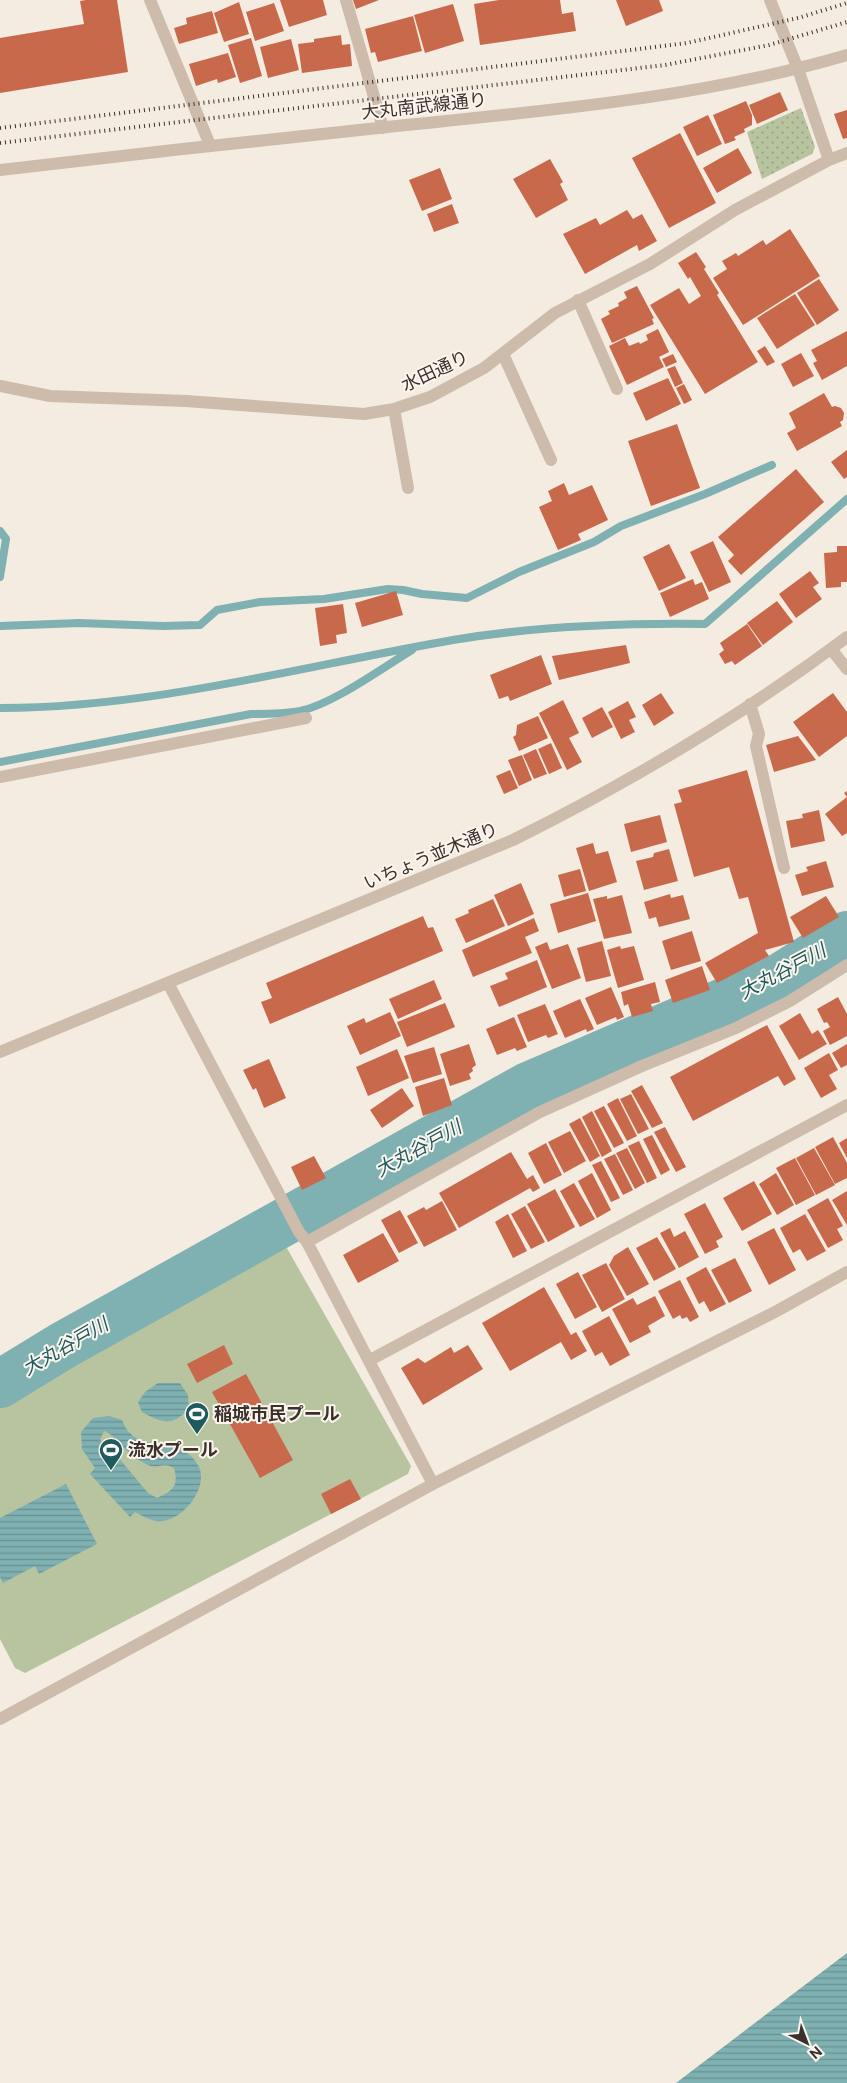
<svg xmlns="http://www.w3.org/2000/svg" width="847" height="2083" viewBox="0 0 847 2083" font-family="'Public Sans','Noto Sans JP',sans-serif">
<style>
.green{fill:url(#green-dots)}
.pitch{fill:#b8c4a0}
.water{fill:url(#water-rules);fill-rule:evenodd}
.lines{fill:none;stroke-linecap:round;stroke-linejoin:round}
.stream{stroke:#7fb0b2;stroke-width:8}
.river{stroke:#7fb0b2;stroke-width:48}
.building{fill:#c8694b}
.minor{stroke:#cdbbac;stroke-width:12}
.rail{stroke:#3b302b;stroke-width:4;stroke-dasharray:1 4;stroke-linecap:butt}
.labels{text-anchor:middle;stroke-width:4;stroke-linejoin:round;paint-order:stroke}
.street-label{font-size:18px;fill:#3b302b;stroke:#fbf5ee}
.poi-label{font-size:18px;font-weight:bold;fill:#3b302b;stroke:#fbf5ee;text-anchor:start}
.water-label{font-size:19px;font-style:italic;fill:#1f5a5e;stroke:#fbf5ee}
</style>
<defs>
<pattern id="green-dots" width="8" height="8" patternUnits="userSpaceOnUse" patternTransform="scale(1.25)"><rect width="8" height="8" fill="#b8c4a0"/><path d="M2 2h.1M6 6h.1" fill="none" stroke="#97a083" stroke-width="1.8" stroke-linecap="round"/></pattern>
<pattern id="water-rules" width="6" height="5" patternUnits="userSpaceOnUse" patternTransform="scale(1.25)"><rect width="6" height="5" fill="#7fb0b2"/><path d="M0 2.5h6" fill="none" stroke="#699091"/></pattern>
</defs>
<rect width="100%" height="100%" fill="#f4ebe1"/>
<!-- green -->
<path class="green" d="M801,108L815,147L812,154L762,179L747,132Z"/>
<!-- pitch -->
<path class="pitch" d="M284,1243L411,1466L408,1474L25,1673L15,1668L0,1639V1403Z"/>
<!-- water -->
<path class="water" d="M158,1383H180L188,1395L189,1408C173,1427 162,1423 142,1412L138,1402L145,1392Z
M109,1416L122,1420C124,1424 126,1430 130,1433C145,1451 185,1436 199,1467C209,1489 180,1525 156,1521C149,1520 141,1515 135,1512L130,1517L90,1474L95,1468L82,1449L81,1432L93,1418ZM104,1431C118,1437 124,1451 137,1459C141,1461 147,1465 151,1466C161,1468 163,1462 174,1468C179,1486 173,1491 157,1498L148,1493L117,1456L100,1440Z
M66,1484L97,1544L39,1574L35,1566L3,1583L0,1577V1518Z
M847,1953V2083H676Z"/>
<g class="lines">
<!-- stream -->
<path class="stream" d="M0,531L6,539L0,577
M0,626L79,623L163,626L200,625L217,610L260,602L324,599L388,589L403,590L422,594L467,598L519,572L594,542L621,526L705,494L772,465
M0,708C153,708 303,666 453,640C536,626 621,623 705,624L847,499
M0,762L251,714C267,714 284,714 300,711C333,704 382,668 412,650"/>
<!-- river -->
<path class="river" d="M0,1384L62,1346L528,1086L777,979L847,935"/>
</g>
<!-- building -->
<path class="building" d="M86,0H117L128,72L0,93V38L84,24L80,1Z
M280,0H323L327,15L289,27Z
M353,0H379L356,9Z
M499,0H560L562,14L573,12L576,31L480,45L474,4Z
M616,0H659L663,11L626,26Z
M239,2L249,34L224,42L214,13Z
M274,3L284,31L255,41L246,12Z
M453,4L464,41L425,53L414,15Z
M212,11L218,33L179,44L174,28L187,24L186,18Z
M413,16L422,51L378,62L375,52L371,53L365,29Z
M341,35L342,45L350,44L352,66L302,73L298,44L314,42V39Z
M251,38L262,76L240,83L228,45Z
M291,39L299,70L268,78L260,47Z
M228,53L236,77L218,83L217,79L196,86L189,64Z
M780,92L788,110L757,124L749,105Z
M746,101L752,115V125L744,129L745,132L734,137L736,140L725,144L713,115Z
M847,110V138L843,139L834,114Z
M708,115L722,144L697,156L683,127Z
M680,133L716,203L669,228L632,158Z
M738,148L752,173L717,193L703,168Z
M550,159L563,182L560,184L568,200L536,218L513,179Z
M440,168L452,199L422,211L409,180Z
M452,204L459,223L434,232L427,214Z
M627,210L633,219L642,214L657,241L639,251L637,245L585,274L563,234L596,218L600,225Z
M790,229L820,276L743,325L713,278L727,269L722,261L736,253L738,256L763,240L766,245Z
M696,252L706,267L704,269L719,293L717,295L758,362L705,394L650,305L679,288L689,304L701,296L690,277L688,279L678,263Z
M819,279L839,310L817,325L797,293Z
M637,286L654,318L652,319L654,324L612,343L601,319L610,314L608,311L619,306L618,303L627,298L624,292Z
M795,294L815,325L777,349L757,318Z
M658,329L669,352L659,357L664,367L627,385L609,346L625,338L629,346L639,342L640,344L648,340L646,335Z
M847,331V366L822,380L813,363L817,361L811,350Z
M765,346L775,362L767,366L757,351Z
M801,353L814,376L793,387L781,364Z
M673,354L677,362L666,367L662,359Z
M675,366L683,383L675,387L667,369Z
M668,378L681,404L646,421L633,393Z
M684,384L692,400L684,404L676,388Z
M824,393L832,407L835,406L841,408L844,413L843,420L840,422L842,426L797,451L787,433L796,428L789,413Z
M677,424L700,488L651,506L628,441Z
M847,450V477L844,479L831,462Z
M796,469L824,502L741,575L728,561L734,555L718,537Z
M564,483L569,495L592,485L608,520L578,534L581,540L558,550L539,507L552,501L548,491Z
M713,541L731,582L709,592L690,552Z
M669,544L686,578L659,591L643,557Z
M837,546H847V582H841V587L826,588L824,553L837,552Z
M810,571L819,583L813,587L822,599L796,618L779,594Z
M693,579L695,585L702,582L709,599L670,617L660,593Z
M396,591L403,615L362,627L355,603Z
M777,601L793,622L763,645L747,623Z
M343,604L347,633L336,635L337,643L320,646L315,608Z
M747,624L762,646L735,665L732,661L725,664L719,654L724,650L720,643Z
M626,645L630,663L559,680L552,656Z
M541,655L552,684L510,701L508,696L499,699L490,675Z
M661,693L674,713L654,726L642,705Z
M833,693L847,712V736L819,757L793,722Z
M563,700L579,733L569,738L582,762L567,770L539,713Z
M628,701L636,717L629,720L635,732L621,739L608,712Z
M602,707L613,727L592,738L582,718Z
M538,716L548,738L519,751L513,737L516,735L517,725Z
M798,736L816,760L774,772L766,745Z
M551,743L562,768L549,774L538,749Z
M536,749L547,774L534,779L523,755Z
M522,755L532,780L519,786L508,760Z
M510,770L518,788L504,794L496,776Z
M747,770L794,942L765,950L769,956L717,983L705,963L758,933L748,897L739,899L729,867L694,877L674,804L682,802L678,790Z
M847,791V833L842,836L825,814L847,797L844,793Z
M819,810L825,841L791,848L786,821L803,818L802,814Z
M660,815L667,842L631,852L624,824Z
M593,843L596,854L608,851L617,882L589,891L576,848Z
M669,849L678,881L644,890L636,861L653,857L654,853Z
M826,861L834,887L802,896L795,875L808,871L806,867Z
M580,869L586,891L564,897L558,875Z
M521,883L534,914L508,926L494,895Z
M588,893L596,921L558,933L550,904Z
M670,894L671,898L683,895L690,919L659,927L656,917L649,919L644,902Z
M622,895L632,933L604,939L593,899L607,896V899Z
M826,896L839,917L803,938L790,917Z
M493,899L505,926L466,943L455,919L469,913L468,910Z
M423,916L428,928L433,927L443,951L270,1024L261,1002L272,998L266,983Z
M534,918L539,931L525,937L532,953L473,977L462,950Z
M692,931L701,961L671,970L662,941Z
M602,941L611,976L586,982L577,948Z
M547,942L550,950L568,944L581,978L552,989L535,947Z
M620,946L621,949L634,946L644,980L618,988L607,950Z
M537,960L547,987L499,1007L490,986L508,979L505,973Z
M702,966L710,990L673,1003L665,980Z
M434,980L442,999L398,1019L389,999Z
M655,982L660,1002L651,1004L653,1011L632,1017L628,1004L624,1006L621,992Z
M611,987L624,1017L617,1020L616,1017L597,1025L585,998Z
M838,997L847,1014V1036L830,1045L823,1031L830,1027L827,1022L824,1023L817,1009Z
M580,999L594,1029L587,1032L586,1029L565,1038L553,1011Z
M445,1003L455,1027L407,1047L397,1022Z
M545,1004L558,1034L548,1038L546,1035L528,1042L517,1015Z
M390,1012L401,1036L360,1055L347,1026L364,1018L366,1023Z
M800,1013L812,1034L818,1030L827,1044L799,1060L779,1026Z
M514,1017L527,1047L517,1051L515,1048L497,1055L486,1029Z
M767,1025L796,1079L784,1086L778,1076L693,1121L670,1077Z
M469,1044L476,1065L472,1068L473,1071L469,1074L471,1079L450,1086L440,1054Z
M847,1044V1065L841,1068L832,1053Z
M434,1047L442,1074L413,1083L404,1056Z
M397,1049L409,1078L368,1096L356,1067Z
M829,1053L838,1070L829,1075L837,1089L821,1098L804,1068Z
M269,1059L286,1098L264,1108L256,1088L253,1090L243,1070Z
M444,1078L452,1105L423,1116L415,1087Z
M642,1085L663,1123L652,1128L631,1091Z
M402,1088L414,1106L382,1128L370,1110Z
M631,1094L649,1129L638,1134L620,1099Z
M618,1098L637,1136L627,1141L607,1104Z
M604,1106L624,1143L614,1148L594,1111Z
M592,1111L612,1151L602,1157L582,1117Z
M580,1118L600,1156L590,1162L569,1124Z
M665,1127L686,1167L676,1172L654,1132Z
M570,1131L586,1161L564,1173L548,1142Z
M652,1135L670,1170L661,1175L643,1139Z
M833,1137L847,1163V1178L835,1184L815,1147Z
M847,1138V1158L839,1143Z
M639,1141L657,1178L647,1183L628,1146Z
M546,1143L562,1175L544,1184L528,1153Z
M627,1148L645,1183L635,1189L616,1153Z
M814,1148L835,1185L816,1195L796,1158Z
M511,1152L527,1179L533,1175L540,1188L533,1192L530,1188L459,1228L439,1193Z
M615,1154L633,1190L623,1195L604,1159Z
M314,1156L326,1178L302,1190L291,1167Z
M795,1158L815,1195L796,1205L776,1168Z
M601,1161L620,1198L611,1202L592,1165Z
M592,1173L611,1210L597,1218L578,1181Z
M776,1173L794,1205L777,1215L759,1184Z
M754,1181L772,1214L742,1231L723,1198Z
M574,1183L595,1219L580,1227L560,1191Z
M555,1189L575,1227L548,1242L527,1204Z
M847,1191V1225L832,1200Z
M828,1198L843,1226L837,1229L843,1240L828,1248L807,1210Z
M442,1201L457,1230L424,1247L407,1216L424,1207L426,1210Z
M705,1203L723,1237L716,1241L719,1247L705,1254L684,1214Z
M525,1206L545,1242L531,1249L511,1214Z
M400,1210L418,1243L399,1253L381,1220Z
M508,1214L527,1251L513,1258L495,1222Z
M805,1214L826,1251L807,1261L800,1249L793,1253L780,1228Z
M670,1228L674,1237L685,1231L699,1257L679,1268L660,1233Z
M774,1228L796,1270L769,1285L747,1242Z
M383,1233L399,1261L358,1283L343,1255Z
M657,1237L676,1269L654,1281L636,1248Z
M628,1247L649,1284L627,1296L609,1265L614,1256Z
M735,1258L752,1291L729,1303L711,1270Z
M606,1263L625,1299L602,1312L582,1275Z
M706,1267L726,1304L710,1312L704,1301L699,1304L686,1278Z
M578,1272L597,1307L575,1319L556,1284Z
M680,1280L699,1317L690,1322L687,1317L682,1319L680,1315L673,1319L658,1291Z
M544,1287L571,1335L576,1332L587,1351L571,1360L561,1342L510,1371L482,1323Z
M655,1296L665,1316L648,1326L651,1332L630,1343L612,1309L633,1298L637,1305Z
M609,1316L630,1355L610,1366L602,1352L595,1356L582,1331Z
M224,1345L233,1364L197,1383L187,1364Z
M468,1345L483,1369L423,1405L401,1368L418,1358L425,1363L451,1347L454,1353Z
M246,1374L293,1460L260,1478L212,1392Z
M350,1479L361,1499L331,1514L321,1494Z"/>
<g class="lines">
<!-- minor -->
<path class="minor" d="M150,0L210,145
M346,0L383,128
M770,0L798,69L829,160
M0,170C135,154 271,139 406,125C554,110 704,97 847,55
M578,300L617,389
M503,354L551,460
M0,386L50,396L186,401L364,414L394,409L430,397L484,368L555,313L650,264L735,210L829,160L847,153
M394,409L408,488
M831,649L847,669
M750,704L759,734L756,746L784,868
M0,777L306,718
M168,983L299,1232L307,1242L433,1484
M0,1052L513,840C630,782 743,715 847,637
M307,1242L540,1112L642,1066L736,1028L790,1001L847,965
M370,1360L847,1105
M0,1719L433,1484L775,1312L847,1272"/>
<!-- rail -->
<path class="rail" d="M0,128L687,43L798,18L847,3
M0,143L665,65L769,45L847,22"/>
</g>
<!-- icons -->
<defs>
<g id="stadium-pin" transform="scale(1.25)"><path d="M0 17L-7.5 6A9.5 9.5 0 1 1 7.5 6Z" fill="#1f5a5e" stroke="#fbf5ee"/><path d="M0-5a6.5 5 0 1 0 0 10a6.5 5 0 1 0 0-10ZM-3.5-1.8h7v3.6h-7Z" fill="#fff"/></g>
</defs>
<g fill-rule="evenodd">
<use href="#stadium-pin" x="197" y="1414"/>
<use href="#stadium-pin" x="111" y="1450"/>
</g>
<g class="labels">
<!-- street labels -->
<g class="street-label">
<text transform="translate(424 106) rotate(-6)" y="6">大丸南武線通り</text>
<text transform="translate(435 371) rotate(-25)" y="6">水田通り</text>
<text transform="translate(431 856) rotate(-23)" y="6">いちょう並木通り</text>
</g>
<!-- poi labels -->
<g class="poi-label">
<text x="214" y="1420">稲城市民プール</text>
<text x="128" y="1456">流水プール</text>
</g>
<!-- water labels -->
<g class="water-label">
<text transform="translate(782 971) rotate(-28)" y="7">大丸谷戸川</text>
<text transform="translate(418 1148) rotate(-29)" y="7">大丸谷戸川</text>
<text transform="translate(65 1346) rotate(-30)" y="7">大丸谷戸川</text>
</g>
</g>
<!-- north arrow -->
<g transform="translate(807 2043) rotate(138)" stroke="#fbf5ee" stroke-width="4" paint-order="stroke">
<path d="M0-4L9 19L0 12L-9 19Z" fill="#3b302b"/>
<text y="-8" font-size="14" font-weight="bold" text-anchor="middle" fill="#3b302b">N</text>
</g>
</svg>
